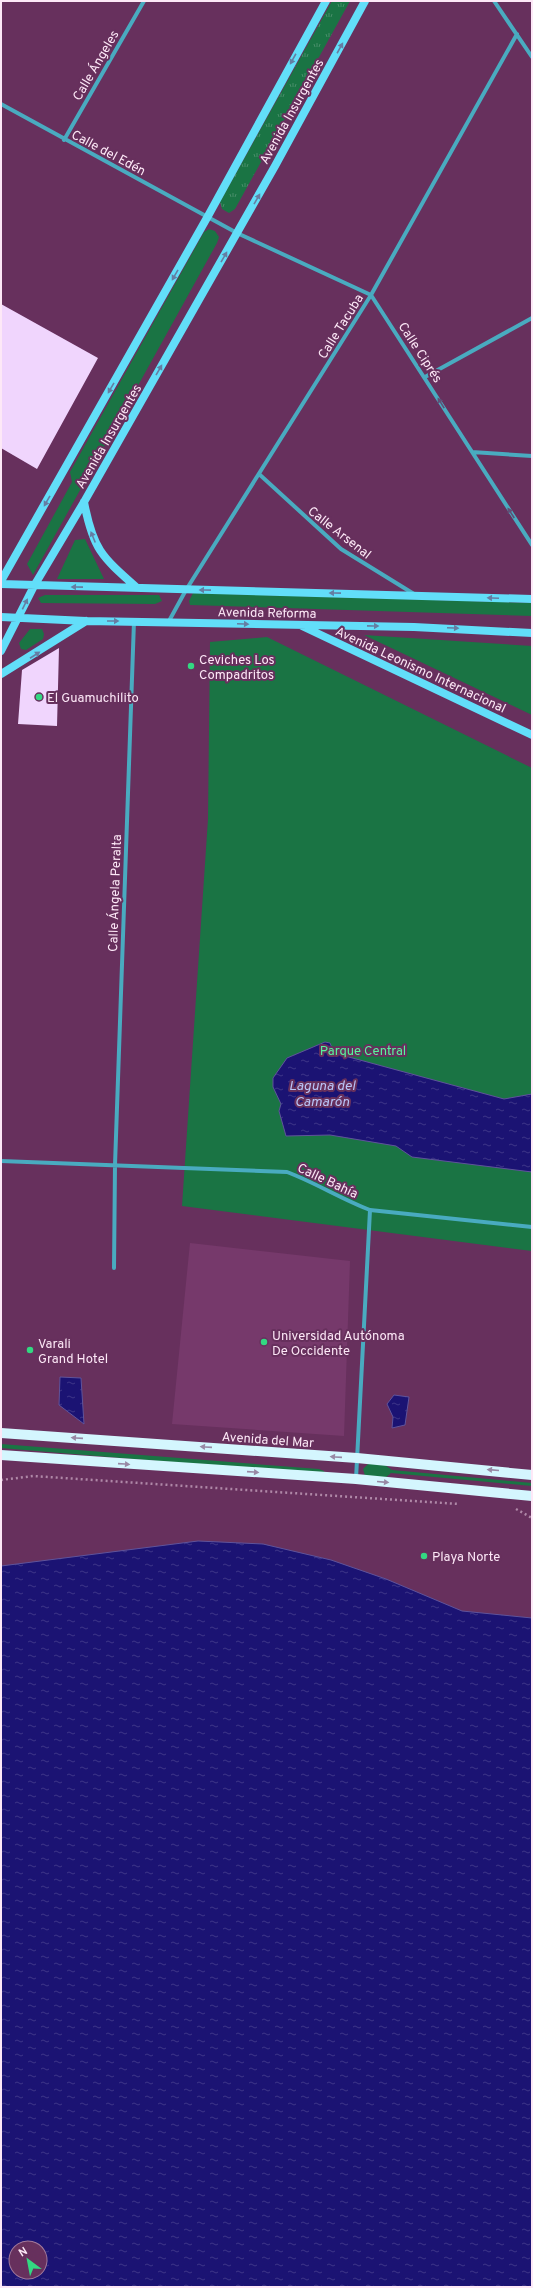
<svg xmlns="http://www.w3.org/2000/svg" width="533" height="2288" viewBox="0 0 533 2288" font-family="Overpass,sans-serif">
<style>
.built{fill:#76396b}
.grass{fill:url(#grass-tufts)}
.park{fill:#1a7444}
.water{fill:url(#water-ripples);stroke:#5f539b;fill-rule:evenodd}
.building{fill:#f0d5fd}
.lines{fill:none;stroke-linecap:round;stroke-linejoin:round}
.path{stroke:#af88a7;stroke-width:2.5;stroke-dasharray:2 3;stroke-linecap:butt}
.street{stroke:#49abc0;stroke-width:4}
.secondary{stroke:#62def9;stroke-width:8}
.primary{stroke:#d4f6fe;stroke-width:10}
.oneway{fill:#657ea3}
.oneway2{fill:#604f76}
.oneway3{fill:#9889a5}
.poi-dot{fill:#33d882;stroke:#67305d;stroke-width:1.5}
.labels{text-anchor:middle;stroke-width:4;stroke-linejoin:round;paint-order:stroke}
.street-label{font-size:13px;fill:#fde8f7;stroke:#67305d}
.poi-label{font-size:13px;fill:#fde8f7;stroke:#67305d;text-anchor:start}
.park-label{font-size:13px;fill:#58f69d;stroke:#67305d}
.water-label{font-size:14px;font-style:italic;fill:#b9c5f8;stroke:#67305d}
</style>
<defs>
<pattern id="grass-tufts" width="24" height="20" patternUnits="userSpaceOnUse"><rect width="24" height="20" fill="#1a7444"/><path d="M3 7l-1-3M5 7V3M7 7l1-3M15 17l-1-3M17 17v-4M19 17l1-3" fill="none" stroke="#488e69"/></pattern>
<pattern id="water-ripples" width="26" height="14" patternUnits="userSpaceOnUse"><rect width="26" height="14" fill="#1b1373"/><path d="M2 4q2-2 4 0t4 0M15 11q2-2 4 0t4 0" fill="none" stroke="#3d3588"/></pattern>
</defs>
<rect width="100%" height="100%" fill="#67305d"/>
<!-- built -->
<path class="built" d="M190,1243L350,1261L344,1436L172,1424Z"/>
<!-- grass -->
<path class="grass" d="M332,1H350L235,209L229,213L222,209L220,202Z"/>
<!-- park -->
<path class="park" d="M209,229L215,231L219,237L217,243L33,575L27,564L72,482L70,472L204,232Z
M85,539L104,579H57L75,540Z
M193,593L532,603V616L190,605L189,601Z
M45,595H159L162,601L155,604L41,603L38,598Z
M30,629H42L44,634L43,639L26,650L21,649L19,643Z
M364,635L532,646V715Z
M267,637L532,768V1251L182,1206L208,819L210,642Z
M1,1444L319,1469L324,1471L325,1475L1,1448Z
M382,1463L392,1470L532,1483V1486L391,1473L384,1479L365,1476L363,1469L368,1464Z"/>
<!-- water -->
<path class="water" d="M325,1042L330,1043L334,1053L504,1099L532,1094V1172L412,1157L396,1146L330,1135L286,1136L279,1111L281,1104L273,1087V1078L287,1058Z
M60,1377L81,1378L84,1424L59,1405Z
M394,1395L409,1397L405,1425L392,1428L393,1417L387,1404Z
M198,1541L263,1544L331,1560L386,1579L462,1611L532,1618V2287H1V1566ZM16,2248H40V2272H16Z"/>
<!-- building -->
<path class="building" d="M1,304L98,358L37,469L1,448Z
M59,648L57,726L18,724L22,670Z"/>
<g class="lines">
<!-- path -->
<path class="path" d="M1,1480L33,1476L459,1504
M516,1509L532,1518"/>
<!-- street -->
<path class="street" d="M494,1L532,57
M1,104L237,233L371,295L532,545
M64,140L144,1
M425,377L532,318
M472,452L532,456
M259,474L341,549L414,594
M169,621L186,590L371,295L517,34
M1,1161L287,1172C316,1183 341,1199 370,1210L532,1227
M114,1268L115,1165L134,621
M356,1479L370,1210"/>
<!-- secondary -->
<path class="secondary" d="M84,502C93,549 101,556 136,587
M1,581L208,216L326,1
M1,584L532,599
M1,617L86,621L414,627L532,633
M302,626L532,735
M1,651L34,586L84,502L275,166L365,1
M1,674L86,621"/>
<!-- primary -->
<path class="primary" d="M1,1433L357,1458L532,1475
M1,1455L356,1479L532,1496"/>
</g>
<!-- one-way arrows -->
<defs><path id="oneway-solid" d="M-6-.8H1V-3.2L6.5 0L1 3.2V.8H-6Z"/></defs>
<g class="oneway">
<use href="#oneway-solid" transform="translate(340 48) rotate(-61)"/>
<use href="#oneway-solid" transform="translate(293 59) rotate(119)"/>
<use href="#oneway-solid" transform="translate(257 199) rotate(-60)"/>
<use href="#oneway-solid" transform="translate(224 257) rotate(-60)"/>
<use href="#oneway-solid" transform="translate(175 275) rotate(120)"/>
<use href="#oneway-solid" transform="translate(159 370) rotate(-60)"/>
<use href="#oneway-solid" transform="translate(111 388) rotate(120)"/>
<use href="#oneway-solid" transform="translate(47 501) rotate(120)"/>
<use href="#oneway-solid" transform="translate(93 537) rotate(-112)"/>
<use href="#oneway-solid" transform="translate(77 587) rotate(-179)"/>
<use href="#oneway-solid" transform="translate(205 590) rotate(-179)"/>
<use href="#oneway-solid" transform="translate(335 593) rotate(-179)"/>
<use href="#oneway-solid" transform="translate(493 598) rotate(-178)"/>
<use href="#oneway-solid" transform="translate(25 604) rotate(-64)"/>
<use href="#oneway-solid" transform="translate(113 621)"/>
<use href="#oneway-solid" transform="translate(243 624) rotate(2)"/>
<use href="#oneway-solid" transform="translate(373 626) rotate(1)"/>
<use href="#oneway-solid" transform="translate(453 628) rotate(2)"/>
<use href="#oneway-solid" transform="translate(35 655) rotate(-33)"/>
</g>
<g class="oneway2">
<use href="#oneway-solid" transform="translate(441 403) rotate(-122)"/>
<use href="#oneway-solid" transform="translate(511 513) rotate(-123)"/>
</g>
<g class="oneway3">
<use href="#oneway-solid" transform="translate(77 1438) rotate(-176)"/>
<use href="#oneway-solid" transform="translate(206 1447) rotate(-176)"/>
<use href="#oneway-solid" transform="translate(336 1457) rotate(-176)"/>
<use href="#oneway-solid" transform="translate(124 1464) rotate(4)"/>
<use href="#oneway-solid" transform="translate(493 1470) rotate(-175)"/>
<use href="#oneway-solid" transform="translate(253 1472) rotate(4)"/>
<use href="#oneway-solid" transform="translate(383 1482) rotate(5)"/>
</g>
<!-- markers -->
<g class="poi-dot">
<circle cx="191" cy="666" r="4"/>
<circle cx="39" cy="697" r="4"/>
<circle cx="264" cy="1342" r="4"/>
<circle cx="30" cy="1350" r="4"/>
<circle cx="424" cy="1556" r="4"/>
</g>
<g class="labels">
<!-- street labels -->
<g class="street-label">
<text transform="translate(95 65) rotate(-60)" y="5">Calle Ángeles</text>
<text transform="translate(291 111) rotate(-61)" y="5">Avenida Insurgentes</text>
<text transform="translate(109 152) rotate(28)" y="5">Calle del Edén</text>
<text transform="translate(340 326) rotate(-58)" y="5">Calle Tacuba</text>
<text transform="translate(421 352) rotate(57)" y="5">Calle Ciprés</text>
<text transform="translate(108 436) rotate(-60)" y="5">Avenida Insurgentes</text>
<text transform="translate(340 532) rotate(38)" y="5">Calle Arsenal</text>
<text transform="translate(267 612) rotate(1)" y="5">Avenida Reforma</text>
<text transform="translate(421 669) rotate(25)" y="5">Avenida Leonismo Internacional</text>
<text transform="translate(114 893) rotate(-88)" y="5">Calle Ángela Peralta</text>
<text transform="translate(328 1180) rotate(25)" y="5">Calle Bahía</text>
<text transform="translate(268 1439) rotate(4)" y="5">Avenida del Mar</text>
</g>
<!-- poi labels -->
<g class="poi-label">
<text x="199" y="664">Ceviches Los<tspan x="199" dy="15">Compadritos</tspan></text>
<text x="47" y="702">El Guamuchilito</text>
<text x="272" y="1340">Universidad Autónoma<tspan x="272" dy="15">De Occidente</tspan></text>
<text x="38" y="1348">Varali<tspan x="38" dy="15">Grand Hotel</tspan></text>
<text x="432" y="1561">Playa Norte</text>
</g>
<!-- park labels -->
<g class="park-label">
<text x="363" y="1055">Parque Central</text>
</g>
<!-- water labels -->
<g class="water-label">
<text x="322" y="1090">Laguna del<tspan x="322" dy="16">Camarón</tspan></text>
</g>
</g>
<!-- border -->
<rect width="533" height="2288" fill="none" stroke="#fde8f7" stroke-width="4"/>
<!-- north arrow -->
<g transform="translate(28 2260) rotate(328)"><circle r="19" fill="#67305d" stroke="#a37a9b"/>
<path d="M0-3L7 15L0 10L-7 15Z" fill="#33d882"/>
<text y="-6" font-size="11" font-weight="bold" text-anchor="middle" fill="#fde8f7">N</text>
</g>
</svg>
